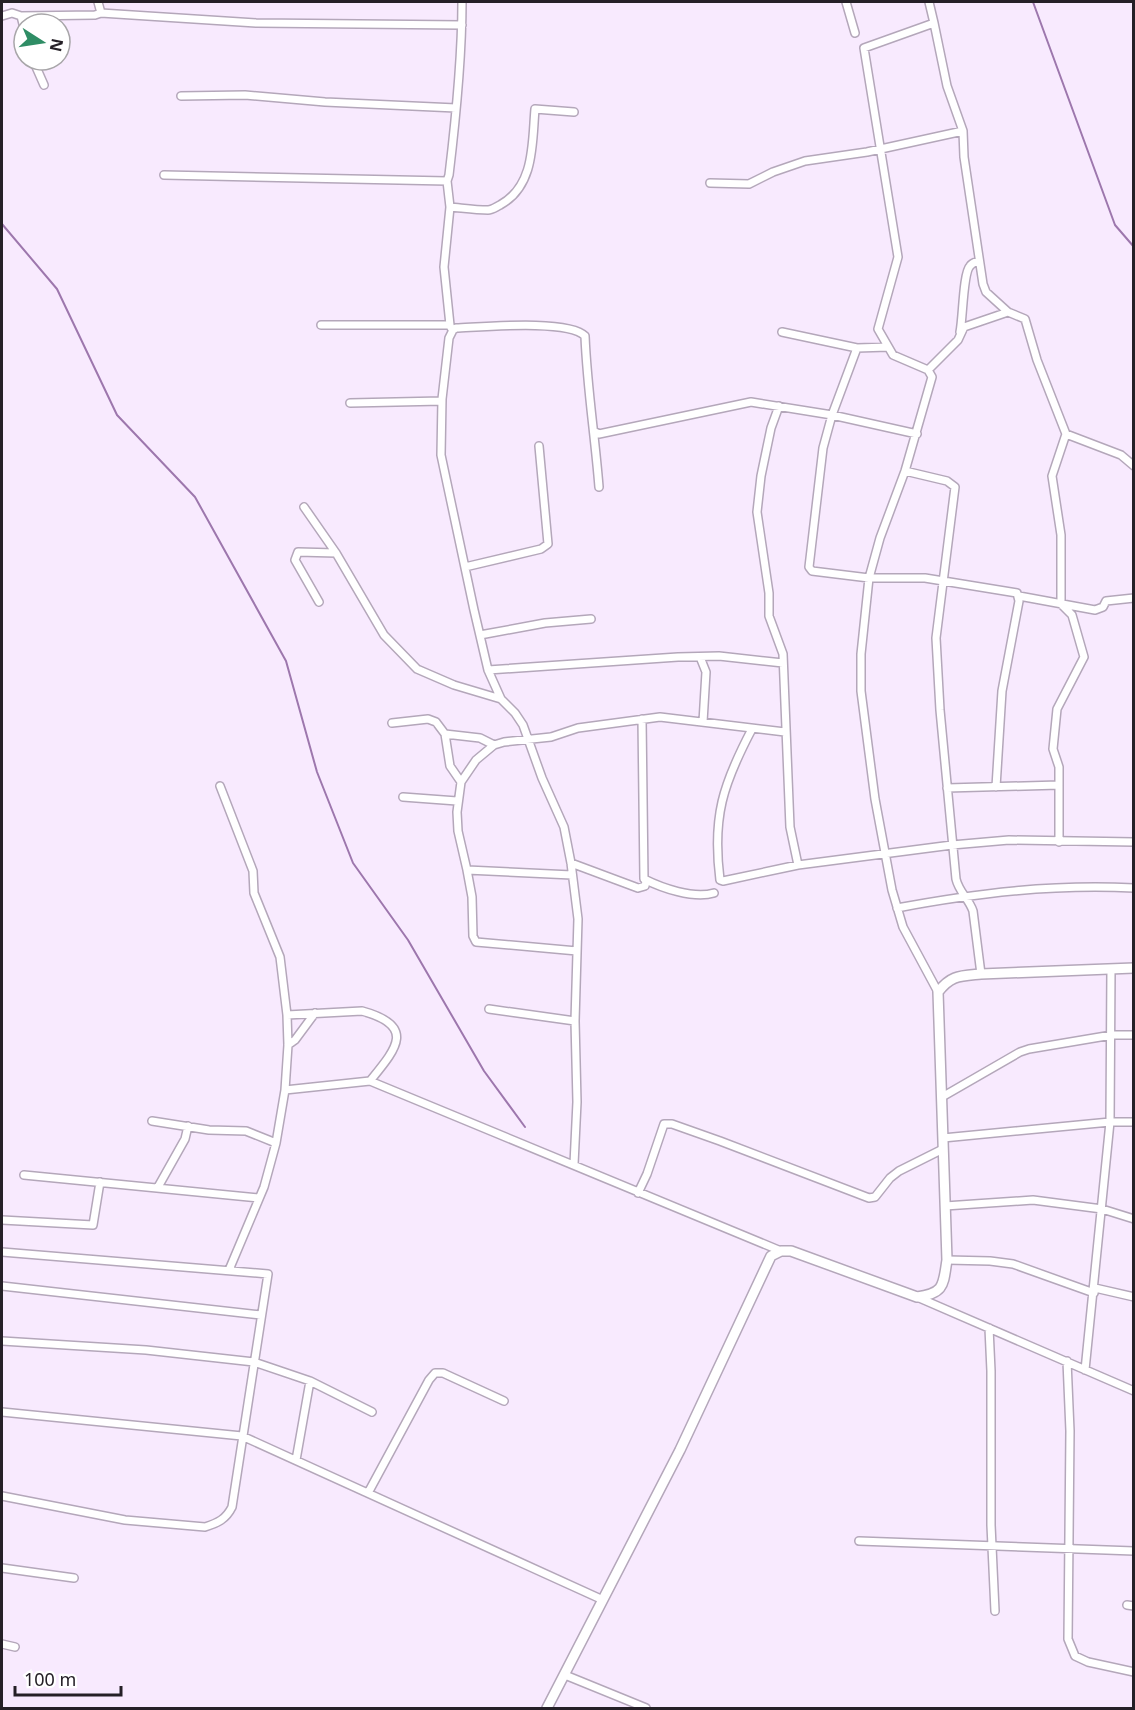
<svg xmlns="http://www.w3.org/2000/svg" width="1135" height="1710" viewBox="0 0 1135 1710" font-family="'Noto Sans',sans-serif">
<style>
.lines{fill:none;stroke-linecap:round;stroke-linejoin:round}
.stream{stroke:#9d77ad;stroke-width:2}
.street-casing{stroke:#b4a7ba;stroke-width:10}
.secondary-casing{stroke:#b4a7ba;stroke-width:12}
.street{stroke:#fff;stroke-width:7}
.secondary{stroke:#fff;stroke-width:9}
</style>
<rect width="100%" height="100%" fill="#f8eafe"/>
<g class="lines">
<!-- stream -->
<path class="stream" d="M1033,2L1115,225L1134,247
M2,224L57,289L117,415L195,497L286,661L317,772L353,863L408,940L484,1071L525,1127"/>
<!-- street casing -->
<g class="street-casing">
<path id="street" d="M98,2L101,13
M846,2L855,33
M929,2L934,23L864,48L898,257L878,329L893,355L928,370L932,377L905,471L880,538L869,578L861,654V691L875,799L892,890L903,927L938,992
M2,16L12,13L21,16L95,15L101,13L256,23L462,25
M21,16L24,28
M934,23L947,86L963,131L964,157L983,284L986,292L1008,312L1025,319L1037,360L1066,434L1121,455L1134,466
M33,60L44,85
M181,96L245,95L325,102L456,108
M164,175L447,181
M710,183L749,184L773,172L805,161L867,152L963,131
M450,207C462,208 475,210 488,210C492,210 496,207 500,205C535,186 532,143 535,109L574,112
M321,325H450L451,328
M450,325L444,267L450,207L447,181L449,175C456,117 462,60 462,2
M782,332L857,348L888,347
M960,332C963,318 963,273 970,266C972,263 975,262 978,261
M857,348L832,415L823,448L809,567L812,571L869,578H925L1017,593L1019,601L1002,691L996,787
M928,370L958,340L964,327L1008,312
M350,403L442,401
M779,406L771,428L761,476L757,512L769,593V616L783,654L790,827L798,865
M595,432L599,434L751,402L832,415L917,434
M905,471L947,481L955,487L936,638L940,710L956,879C959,892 969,899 973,911L981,974
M304,507L336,553L384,635L417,669L454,685L501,699
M465,567L541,549L548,544L539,446
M1019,596L1095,610L1103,607L1106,601L1134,598
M319,602L295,560L298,552L336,553
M480,635L545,623L591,619
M700,657L706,672L703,722
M488,670L678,657L719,656L783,663
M642,719L644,879C662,888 693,899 714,893
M392,723L428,719L436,722L445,734L450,766L461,782
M752,729C723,784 712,817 720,880L723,881L798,865L952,845L1009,840L1134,842
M445,734L480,738L494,745
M220,786L253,871L254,893L280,957L287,1015L288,1045L285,1090L276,1143
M947,788L1059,785
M403,797L457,801
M1059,842V767L1053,749L1057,709L1084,657L1072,615L1061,604V535L1052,476L1066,434
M571,863L638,888L645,886L646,881
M467,870L472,897L473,936L476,942L577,951
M572,875L467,870L458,831L457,812L461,782L476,760L494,745L504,742L551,737L578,728L660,717L785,732
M897,908C977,893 1052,884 1134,888
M489,1009L575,1021
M287,1015L362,1011C417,1026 396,1049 370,1081
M288,1045L295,1040L315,1013
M285,1090L370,1081L781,1251
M942,1097L1020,1052L1029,1049L1112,1035H1134
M152,1121L209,1130L246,1131L276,1143L264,1187L229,1270
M943,1138L1110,1122H1134
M574,1164L577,1102L575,1021L578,919L571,863L564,827L542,778L523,725L515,713L501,699L488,670L474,610L441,455L442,399L449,338L453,330L456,328C482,327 569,319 585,336C587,387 595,436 599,487
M24,1175L258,1198
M158,1187L185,1139L188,1126
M638,1193L647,1174L664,1124H672L720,1141L869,1198L875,1197L890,1178L899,1171L943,1149
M945,1206L1033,1200L1102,1209L1134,1219
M2,1220L93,1225L100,1182
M2,1252L268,1274L232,1507C226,1519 218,1523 205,1527L125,1520L2,1496
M947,1260L990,1261L1013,1264L1094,1293
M2,1286L261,1315
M1095,1288L1134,1297
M917,1297L1134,1391
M989,1328L991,1371V1525L995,1611
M2,1341L146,1350L254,1362L310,1381L372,1412
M1067,1361L1070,1431L1068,1639L1075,1656L1088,1662L1134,1672
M1085,1370L1110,1122L1111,969
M2,1412L242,1436L603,1600
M296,1460L310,1381
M368,1493L429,1380L435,1373H443L504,1401
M859,1541L1134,1551
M2,1568L74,1578
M1127,1605L1134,1606
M2,1644L15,1647
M565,1675L646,1708"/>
</g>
<!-- secondary casing -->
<g class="secondary-casing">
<path id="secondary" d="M547,1708L680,1450L771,1256L781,1251H791L917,1297C945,1293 943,1285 947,1260L938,992C951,975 960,976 981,974L1134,968"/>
</g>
<!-- street -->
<use href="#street" class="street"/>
<!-- secondary -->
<use href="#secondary" class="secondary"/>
</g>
<!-- border -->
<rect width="1135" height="1710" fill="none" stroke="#252027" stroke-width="6"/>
<!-- north arrow -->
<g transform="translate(42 42) rotate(102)"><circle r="28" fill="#ffffff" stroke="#a8a6a9" stroke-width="1.5"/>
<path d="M0-4.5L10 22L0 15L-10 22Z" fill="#2f8d65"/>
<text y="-9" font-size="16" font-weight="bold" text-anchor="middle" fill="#252027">N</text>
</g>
<!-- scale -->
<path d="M15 1686v9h106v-9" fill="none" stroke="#252027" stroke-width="3"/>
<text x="24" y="1686" font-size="18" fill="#252027" stroke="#ffffff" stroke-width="4.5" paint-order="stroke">100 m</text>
</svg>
